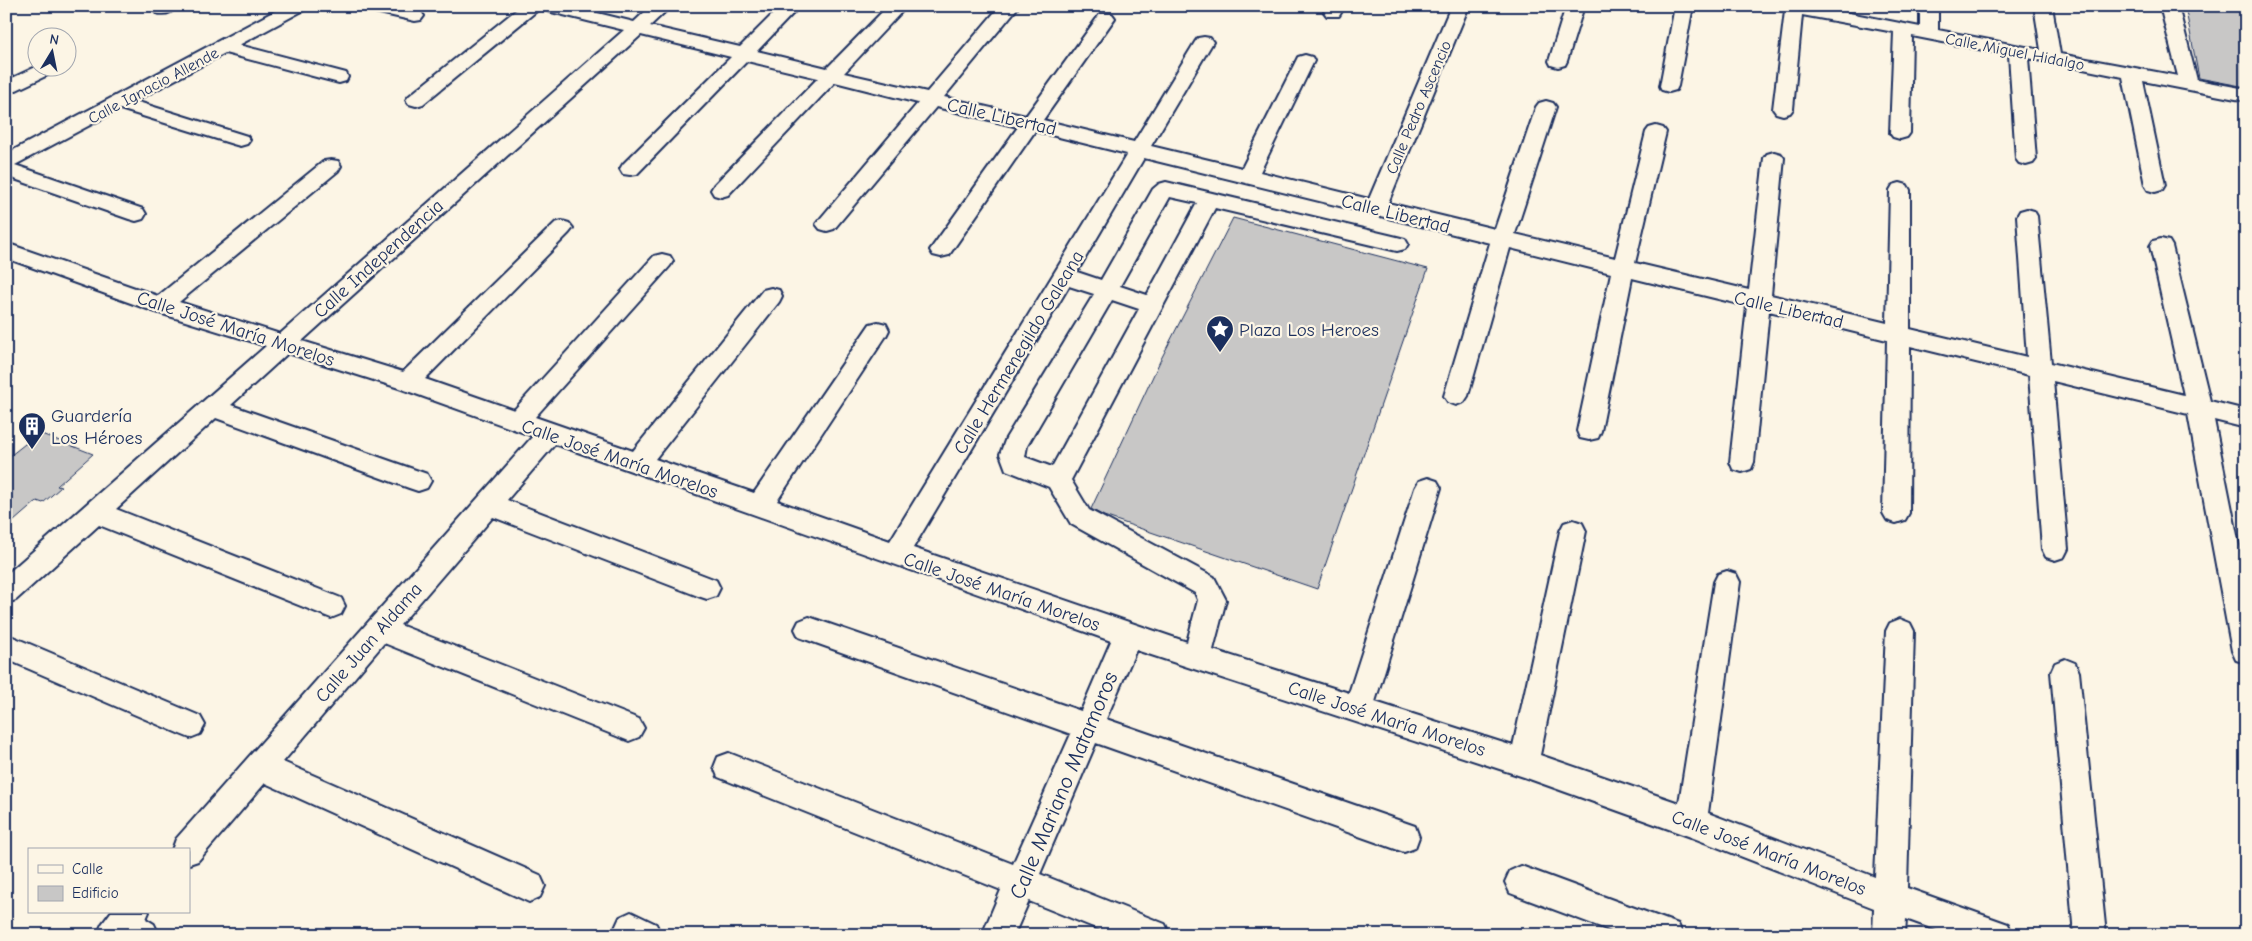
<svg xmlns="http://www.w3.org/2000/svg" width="2252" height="941" viewBox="0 0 2252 941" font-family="'Comic Neue',sans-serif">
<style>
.building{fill:#c8c7c6;stroke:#1b2f5e}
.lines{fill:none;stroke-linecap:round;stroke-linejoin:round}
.minor-casing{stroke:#1b2f5e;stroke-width:4}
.minor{fill:#fcf5e5;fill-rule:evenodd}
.labels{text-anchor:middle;stroke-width:4.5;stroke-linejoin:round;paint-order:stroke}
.far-street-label{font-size:16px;fill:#1b2f5e;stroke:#fcf5e5}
.street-label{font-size:19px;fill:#1b2f5e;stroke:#fcf5e5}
.poi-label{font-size:19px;fill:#1b2f5e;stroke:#fcf5e5;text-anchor:start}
.near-street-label{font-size:22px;fill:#1b2f5e;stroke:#fcf5e5}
</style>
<rect width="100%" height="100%" fill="#fcf5e5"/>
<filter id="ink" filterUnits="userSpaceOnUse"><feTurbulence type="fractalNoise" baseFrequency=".02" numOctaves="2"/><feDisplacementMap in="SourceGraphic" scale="10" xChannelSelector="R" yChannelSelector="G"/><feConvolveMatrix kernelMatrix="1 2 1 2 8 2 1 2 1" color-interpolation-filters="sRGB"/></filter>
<g filter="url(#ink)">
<!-- building -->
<path class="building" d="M2185,6H2246V87L2199,78Z
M1233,218L1428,269L1317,589L1104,516L1091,509L1161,359Z
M39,433L93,454L57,486L61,487L43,503L37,501L6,528V459Z"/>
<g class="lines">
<!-- minor casing -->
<g class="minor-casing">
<path id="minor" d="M155,6H177C172,13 164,15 156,13L153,9Z
M284,6H307L304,10L239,45L346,73L348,77L346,81L339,83L225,53L135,101L247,136L250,140L247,144L240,146L233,144L120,109L15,165L143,209L146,214L143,219L136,221L129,219L6,176V154Z
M363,6H396L421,12L424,16L421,20L415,21L366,10Z
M521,6H569L634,22L651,6H671L650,26L740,47L781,6H800L757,51L827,68L888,6H907L844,73L927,92L1000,6H1019L944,97L1026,116L1100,14H1112L1115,18L1043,120L1134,142L1195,42L1198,38L1204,37L1210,38L1213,42L1151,146L1242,168L1296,61L1298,57L1305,55L1312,57L1314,61L1260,172L1369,199L1451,6H1469L1388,203L1495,229L1536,107L1539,103L1546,101L1553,103L1556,107L1515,234L1615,258L1646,132L1649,128L1656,126L1663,128L1666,132L1635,263L1749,290L1764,158L1767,154L1774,152L1781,154L1784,158L1771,295L1887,323L1890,190L1893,185L1900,183L1907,185L1910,190V329L2027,357L2017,216L2020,211L2027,209L2034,211L2037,216L2051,363L2184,395L2150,246L2153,241L2161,239L2169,241L2172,246L2210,401L2246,410V428L2214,420L2246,580V663L2236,660L2232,651L2188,414L2053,381L2068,549L2064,557L2055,560L2046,557L2042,549L2029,375L1910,346L1909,513L1905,520L1896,523L1887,520L1883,513L1887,340L1769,311L1754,462L1751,469L1742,472L1733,469L1730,462L1747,306L1632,278L1601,431L1598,438L1589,440L1580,438L1577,431L1611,273L1510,248L1468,396L1464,402L1456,405L1448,402L1444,396L1490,243L1144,158L1077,272L1101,280L1153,189L1159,184L1166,182L1397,237L1405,239L1408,244L1405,249L1397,251L1215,208L1071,480L1089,510L1214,577L1226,600L1213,650L1349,693L1415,488L1419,481L1428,478L1437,481L1441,488L1375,702L1513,746L1560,531L1564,523L1573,520L1582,523L1586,531L1540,755L1679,803L1714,582L1718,574L1727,571L1736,574L1740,582L1708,813L1875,877L1886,631L1890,623L1900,619L1910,623L1914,631L1907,888L2008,924L2013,935H1950L1906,919L1905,935H1873L1874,908L1691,837L1524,777L1136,650L1106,719L1415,826L1419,837L1415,848L1404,852L1096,743L1040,874L1165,924L1170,935H1113L1029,901L1014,935H982L1001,890L718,777L714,767L718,757L729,753L1013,864L1071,734L799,637L795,629L799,621L809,617L1081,711L1111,641L555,444L507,500L716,580L720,588L716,596L707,599L698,596L493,517L400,625L639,719L644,728L639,737L629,741L384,643L283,762L540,875L545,886L540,897L529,902L518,897L265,783L198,861L189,864V850H172L176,839L533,436L399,388L288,353L231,405L427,474L431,481L427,488L418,491L409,488L216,418L116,509L341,598L345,606L341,614L331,618L321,614L99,525L16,600L6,603V575L266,346L153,311L6,258V243L158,296L324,161L331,160L338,161L341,166L338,171L179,302L280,334L624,30L539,9L423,104L416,106L409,104L406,100L409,96ZM641,35L731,57L623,164L620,169L623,174L630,175L637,174L747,61L818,78L714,185L711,190L714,195L721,197L728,195L835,82L918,103L820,219L816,224L820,229L827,231L834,229L936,107L1018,127L930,250L933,255L941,257L949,255L1035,131L1127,154L890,541L777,501L886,336L889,330L886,324L878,322L870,324L754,493L655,459L779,302L782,296L779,290L771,288L763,290L633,451L535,417L670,266L673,261L670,256L662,254L654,256L514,410L425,379L569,233L573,228L569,223L562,221L555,223L403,372L302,341ZM1170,197L1197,203L1147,295L1120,286ZM1069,286L1094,294L1006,438L1000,454L1006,470L1049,487L1071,524L1195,593L1198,600L1187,642L913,548ZM1112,300L1139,309L1052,467L1025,457L1027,446Z
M1327,6H1345L1339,16H1327L1324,12Z
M1566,6H1584L1567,61L1565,65L1558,67L1551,65L1549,61Z
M1675,6H1693L1678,86L1676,90L1669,92L1662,90L1660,86Z
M1776,6H1814L1920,27V6H1938V30L2041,50L2034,6H2052L2060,54L2178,76L2160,6H2178L2197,80L2246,89V101L2143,81L2165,185L2162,190L2155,192L2148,190L2145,185L2123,77L2028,58L2036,159L2033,163L2026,165L2019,163L2016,159L2009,55L1912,36L1910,133L1907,137L1900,139L1893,137L1890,133L1894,32L1802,15L1793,109L1790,113L1783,115L1776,113L1773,109L1785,11L1779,10Z
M38,66V68L54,69L52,73L6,95V81Z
M6,634L200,716L205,725L200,734L190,738L180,734L6,659Z
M2065,659L2075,663L2079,672L2106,935H2074L2051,672L2055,663Z
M1521,866L1678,924L1683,935H1622L1510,893L1505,882L1510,871Z
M111,912H149L146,919L154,924L159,935H97L102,924Z
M631,912L656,924L661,935H618L615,928L620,917Z"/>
</g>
<!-- minor -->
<use href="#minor" class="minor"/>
</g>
</g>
<!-- icons -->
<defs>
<g id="sight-pin" transform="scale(1.4375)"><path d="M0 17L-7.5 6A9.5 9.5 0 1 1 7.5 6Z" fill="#1b2f5e" stroke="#fcf5e5"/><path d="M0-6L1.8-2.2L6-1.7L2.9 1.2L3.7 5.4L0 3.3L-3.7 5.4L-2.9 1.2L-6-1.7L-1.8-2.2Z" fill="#fff"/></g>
<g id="building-pin" transform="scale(1.4375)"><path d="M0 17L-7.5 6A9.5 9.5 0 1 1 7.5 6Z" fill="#1b2f5e" stroke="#fcf5e5"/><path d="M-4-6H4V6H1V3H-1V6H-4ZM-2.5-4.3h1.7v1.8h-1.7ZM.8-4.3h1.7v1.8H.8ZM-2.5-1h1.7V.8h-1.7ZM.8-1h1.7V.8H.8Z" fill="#fff"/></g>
</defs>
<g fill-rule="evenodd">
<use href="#sight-pin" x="1220" y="329"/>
<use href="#building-pin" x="32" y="426"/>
</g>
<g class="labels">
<!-- far-street labels -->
<g class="far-street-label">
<text transform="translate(2015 51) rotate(11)" y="6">Calle Miguel Hidalgo</text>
<text transform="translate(153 85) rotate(-28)" y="6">Calle Ignacio Allende</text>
<text transform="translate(1418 107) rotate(-67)" y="6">Calle Pedro Ascencio</text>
</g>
<!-- street labels -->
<g class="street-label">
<text transform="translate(1002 116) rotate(13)" y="7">Calle Libertad</text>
<text transform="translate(1396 213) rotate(14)" y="7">Calle Libertad</text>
<text transform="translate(378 258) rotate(-42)" y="7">Calle Independencia</text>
<text transform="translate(1789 309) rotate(13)" y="7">Calle Libertad</text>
<text transform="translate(236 328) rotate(18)" y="7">Calle José María Morelos</text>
<text transform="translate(1018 352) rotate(-59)" y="7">Calle Hermenegildo Galeana</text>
<text transform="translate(620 458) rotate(19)" y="7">Calle José María Morelos</text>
<text transform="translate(1002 591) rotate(19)" y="7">Calle José María Morelos</text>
<text transform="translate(368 642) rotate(-49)" y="7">Calle Juan Aldama</text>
<text transform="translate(1387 718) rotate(18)" y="7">Calle José María Morelos</text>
<text transform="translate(1769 852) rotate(21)" y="7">Calle José María Morelos</text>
</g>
<!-- poi labels -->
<g class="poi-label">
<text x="1239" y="336">Plaza Los Heroes</text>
<text x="51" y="422">Guardería<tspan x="51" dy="22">Los Héroes</tspan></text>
</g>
<!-- near-street labels -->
<g class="near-street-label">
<text transform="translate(1063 785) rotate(-67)" y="8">Calle Mariano Matamoros</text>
</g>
</g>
<!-- margin -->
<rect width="2252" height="941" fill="none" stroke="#fcf5e5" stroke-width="25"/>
<rect x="12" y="12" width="2227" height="916" fill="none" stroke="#1b2f5e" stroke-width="2" filter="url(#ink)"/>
<!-- legend -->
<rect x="28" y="848" width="162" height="65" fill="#fcf5e5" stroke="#a2a6af"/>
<rect x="38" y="865" width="25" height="8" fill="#fcf5e5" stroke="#a2a6af"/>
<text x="72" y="874" font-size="15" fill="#1b2f5e">Calle</text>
<rect x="38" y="886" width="25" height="15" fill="#c8c7c6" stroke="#a2a6af"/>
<text x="72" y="898" font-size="15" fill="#1b2f5e">Edificio</text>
<!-- north arrow -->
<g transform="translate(52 52) rotate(10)"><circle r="24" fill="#fcf5e5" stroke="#a2a6af"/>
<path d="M0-4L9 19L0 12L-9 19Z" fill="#1b2f5e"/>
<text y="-8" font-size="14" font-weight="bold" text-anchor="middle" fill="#1b2f5e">N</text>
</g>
</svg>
